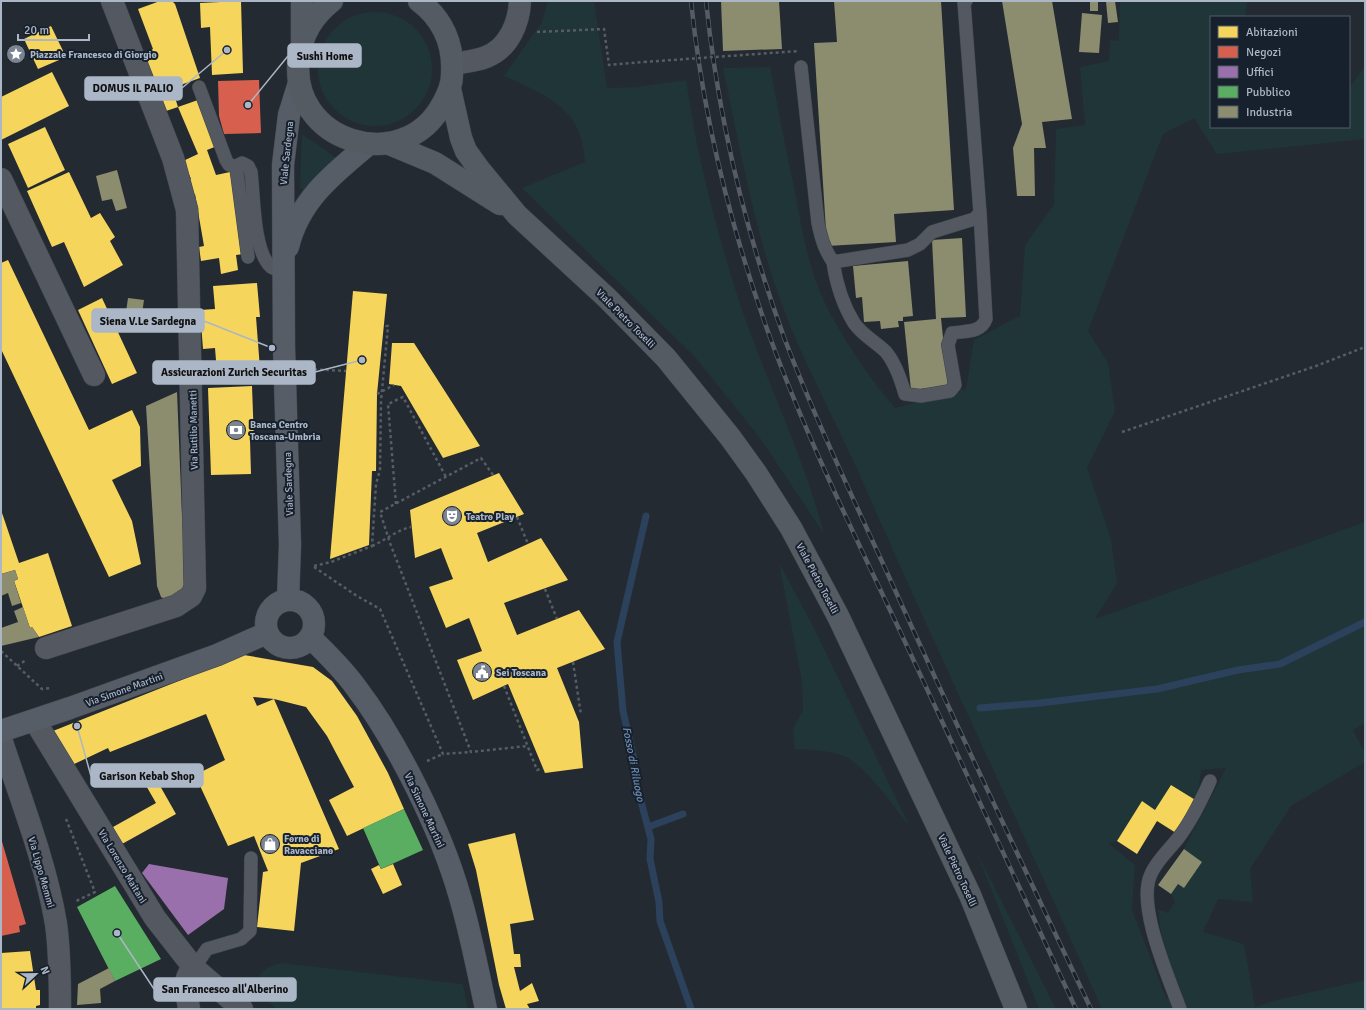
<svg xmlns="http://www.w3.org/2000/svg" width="1366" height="1010" viewBox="0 0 1366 1010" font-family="Signika,sans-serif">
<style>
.green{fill:#203538;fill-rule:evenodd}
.homes{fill:#f6d55c;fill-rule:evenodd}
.shops{fill:#d6604d}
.offices{fill:#9970ab}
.public{fill:#5aae61}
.industry{fill:#8c8c6e}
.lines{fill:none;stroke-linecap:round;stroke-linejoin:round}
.stream{stroke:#2c415b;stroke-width:7}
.lane-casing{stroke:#40454c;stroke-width:14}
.street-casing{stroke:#40454c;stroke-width:23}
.secondary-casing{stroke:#40454c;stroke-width:23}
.primary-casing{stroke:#40464f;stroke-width:23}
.path{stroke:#565d64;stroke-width:2.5;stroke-dasharray:3 3;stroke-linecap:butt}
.lane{stroke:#535861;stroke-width:13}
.street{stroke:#535861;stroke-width:22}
.secondary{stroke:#575d66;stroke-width:22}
.primary{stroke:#555b63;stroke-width:22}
.rail-casing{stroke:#575c64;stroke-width:4.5}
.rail{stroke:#17202d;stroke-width:3;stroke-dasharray:9;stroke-linecap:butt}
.path-bridge{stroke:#565d64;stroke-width:2.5;stroke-dasharray:3 3;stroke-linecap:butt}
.labels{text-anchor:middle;stroke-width:4;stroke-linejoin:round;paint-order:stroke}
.poi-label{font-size:10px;font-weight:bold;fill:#abb6c6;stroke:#17202d;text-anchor:start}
.street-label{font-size:10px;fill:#abb6c6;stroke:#17202d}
.water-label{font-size:11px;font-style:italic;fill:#708db2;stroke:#17202d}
.leader{fill:none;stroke:#abb6c6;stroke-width:1.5}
.callout-dot{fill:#abb6c6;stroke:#17202d;stroke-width:1.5}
.callout{fill:#abb6c6;stroke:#abb6c6;stroke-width:1.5}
.callout-label{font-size:11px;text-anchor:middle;font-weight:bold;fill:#111}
</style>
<rect width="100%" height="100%" fill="#232a32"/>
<!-- green -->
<path class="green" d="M548,1H594L607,88L637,87L686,80C691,109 695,138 702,167C712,212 725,257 739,301C765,379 803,453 824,534L760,438L695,357L522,188L585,162C584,154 583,146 581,138C570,102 534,90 504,76L542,22Z
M1120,1H1247L1245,17H1211V127H1349V88L1365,66V139L1217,154L1194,118L1163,134L1088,331L1108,363L1115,411L1087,468L1111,539L1117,583L1095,619L1365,522V723L1353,730L1365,753V762L1291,806L1250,869L1253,902L1218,899L1203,932L1244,944L1255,1007L1277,1000L1365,980V1009H1102C1023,831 939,656 861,478C832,412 796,350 774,282C751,212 738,139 723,68L770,67C778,109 786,150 795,192C802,229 808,268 825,303C844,341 868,376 895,408L966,389L974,340L1020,316L1025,245L1054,205L1056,129L1085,125L1080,67L1109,61L1110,40L1119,41ZM1226,768L1184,849L1202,862L1184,888L1178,884L1171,894L1175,902L1168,913L1158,909C1161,942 1169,966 1183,995L1166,998L1132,910L1135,865L1109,844L1117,841L1142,802L1155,810L1171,785L1197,801L1201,770Z
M318 69a57 57 0 1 1 114 0a57 57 0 1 1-114 0Z
M302,134L338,159L319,173L307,190L304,191L300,188Z
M779,563L814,628L910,827C895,808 865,765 844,756C829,750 811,750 795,749L793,728L803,711L802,681Z
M976,851L1051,999L1056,1009H1039Z
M281,963L463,984L468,1009H276C258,990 247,972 281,963Z"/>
<!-- homes -->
<path class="homes" d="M160,1H172L175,4L200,78L172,88L178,107L163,112L142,54L153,49L138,9Z
M241,1L243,73L212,75L210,27L201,28L200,3Z
M51,26L66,57L38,69L24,39Z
M52,72L69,106L1,140V97Z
M198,100L217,146L207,150L216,175L230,172L244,254L236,255L238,270L221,274L219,258L201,261L199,247L204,246L195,194L190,195L187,179H191L183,161L198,154L178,107Z
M45,127L65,170L28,188L8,144Z
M69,172L91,218L100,213L115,237L110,241L123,265L84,287L64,242L52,247L27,191Z
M8,260L89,430L132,410L140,427L141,466L112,480L132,521L141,564L109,577L1,349V263Z
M257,283L260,317H256L260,369L217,373L215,348L203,349L200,310L215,309L213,286Z
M353,291L387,294L377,394L376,471H372L369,545L330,559Z
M102,298L137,373L112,384L78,310Z
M392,343H414L480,446L443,458L401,386L389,384Z
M252,386L254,441H250L251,474L211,475L208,388Z
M499,473L524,514L477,533L488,562L541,538L568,580L504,603L517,635L579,610L605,649L557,668L579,722L583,768L545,773L508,684L473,700L457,660L482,651L469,618L446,628L429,587L453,579L441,548L415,558L410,510Z
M1,510L19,563L48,553L72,626L39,637L32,627L30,628L14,581L18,579L15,570L1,574Z
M244,655L313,667L332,681L357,716L388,773L404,809L347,836L329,800L354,787L327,736L306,707L274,699L339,849L301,863L294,931L257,927L263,872L268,871L254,836L228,846L195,775L225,760L206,714L110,752L108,748L70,766L53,731ZM253,697L274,699L257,706Z
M151,770L176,814L122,844L113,827L156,803L140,775Z
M1171,785L1197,801L1176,833L1157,821L1137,854L1117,841L1142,801L1155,810Z
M515,833L534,920L510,924L514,954H520L521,967H514L520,991L532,983L539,1001L527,1004L530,1009H506L499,985L476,870L468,844Z
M393,864L402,885L383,894L371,869L379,865L381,869Z
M30,951L36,990H40V1005L36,1006V1009H1V953Z"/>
<!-- shops -->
<path class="shops" d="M259,80L261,133L224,134L219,116L218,81Z
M1,838L26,924L19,926L20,932L1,936Z"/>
<!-- offices -->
<path class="offices" d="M149,864L228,878L224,909L188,935L142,873Z"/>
<!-- public -->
<path class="public" d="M404,809L423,850L381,869L363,828Z
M115,886L161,959L115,981L77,907Z"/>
<!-- industry -->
<path class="industry" d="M721,1H779L782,49L723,51Z
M834,1H941L954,210L894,214L896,242L827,246L814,43L837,42Z
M1002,1H1052L1072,119L1042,122L1046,148H1034L1035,196H1017L1013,148L1022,124Z
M1090,1H1098V11H1090Z
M1106,1H1115L1118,22L1108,23Z
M1082,13L1102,15L1099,53L1079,52Z
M117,170L127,208L116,211L112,199L102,201L96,176Z
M962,238L966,317L941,318L948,386L911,390L904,322L936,319L932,240Z
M908,261L913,316L903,317V321H898L899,327L881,329L880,321L864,322L862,297L856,298L853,266Z
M128,298L144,300L140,328L124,326Z
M177,392L182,515H187L189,581L178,598L165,599L161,597L157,586L146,406Z
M15,570L18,579L14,581L21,603L12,606L8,593L1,596V574Z
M23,607L30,628L32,627L39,637L1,646V628L18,622L14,611Z
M1184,849L1202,862L1184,888L1178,884L1171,894L1158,885Z
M109,968L115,981L100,989L101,1003L77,1005L78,984Z"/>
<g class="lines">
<!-- stream -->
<path class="stream" d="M646,516L617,642L623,711L637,773L638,790L651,839L650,859L659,902L660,921L691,1009
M980,708L1040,703L1157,689L1238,670L1280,664L1365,622
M648,827L683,814"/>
<!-- lane casing -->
<g class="lane-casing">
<path id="lane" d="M801,67L818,223C821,237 824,249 833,262L908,250L920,244L932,232L974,219L980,213L964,2L966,1
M199,87L226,160L229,165L236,166
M248,257L236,166L242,163L248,166L251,172C254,195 253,251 271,267C274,269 278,270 282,271
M833,262C836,282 843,305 854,323C862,335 876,342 886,352C896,364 901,380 905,394L921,396L950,391L955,385L948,345L952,333C965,331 981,333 986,319L980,213
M194,968L207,949L241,939L250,931L251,858
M1180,1009C1169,978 1136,905 1151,874C1157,860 1170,849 1179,837C1192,820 1201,801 1210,781"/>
</g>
<!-- street casing -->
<g class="street-casing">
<path id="street" d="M453,64C464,62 476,61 486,57C509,48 519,23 520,1
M1,179L94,375
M46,648L176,606L191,596L195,588L187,210L173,158L112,1
M35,721L155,918L194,968L242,1009
M1,739C20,797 46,863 56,924C60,952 60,981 60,1009
M189,1009C187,994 181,978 194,968"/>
</g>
<!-- secondary casing -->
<g class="secondary-casing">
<path id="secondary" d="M288,247C299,200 334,173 369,144
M288,600L290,545L284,347L283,165L289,115L299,83
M266 624a24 24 0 1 1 48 0a24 24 0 1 1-48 0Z
M310,637C326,653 342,668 355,686C397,741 441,830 460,897C471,934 478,972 486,1009
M1,731L70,708L217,655L267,633"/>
</g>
<!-- primary casing -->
<g class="primary-casing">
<path id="primary" d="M302,1V40
M332,1C314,15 302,35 299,57C287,142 404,178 443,103C448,94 452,85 452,75C454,45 443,19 419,1
M450,89L461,138L466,151L479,169L517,215L607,298L666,358L730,437L756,473L791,528L838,616L970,895L1016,1009
M387,143L435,163L500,204"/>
</g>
<!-- path -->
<path class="path" d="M537,32L604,29L609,65L644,62
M308,369L346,371
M1122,432L1316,366L1365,347
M493,475L481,458L380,512L390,543L471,752L527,746
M396,504L388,404L403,397L446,477
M517,517L528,544
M314,566L331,562L372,546L376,484L380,470L381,401L388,326H384
M314,567L357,596L380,609L443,754L471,752
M545,589L557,619
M1,651L42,689L52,688
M573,662L581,715
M17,666L26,660
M504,686L537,770L543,768
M427,761L443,754
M66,819L95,892L74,902"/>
<!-- lane -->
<use href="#lane" class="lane"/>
<!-- street -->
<use href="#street" class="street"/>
<!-- secondary -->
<use href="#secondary" class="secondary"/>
<!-- primary -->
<use href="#primary" class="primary"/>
<!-- rail casing -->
<g class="rail-casing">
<path id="rail" d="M691,1C703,117 731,230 771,340C807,438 854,534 899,629C958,755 1017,882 1076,1009
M706,1C718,116 745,231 785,340C816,421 854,500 890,579C955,723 1023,866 1091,1009"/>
</g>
<!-- rail -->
<use href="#rail" class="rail"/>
<!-- path-bridge -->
<path class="path-bridge" d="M644,62L799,51
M377,394L394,385
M372,546C386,540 397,530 411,527"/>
</g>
<!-- icons -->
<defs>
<g id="sight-disc" transform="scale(1)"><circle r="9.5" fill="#7b8592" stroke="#17202d"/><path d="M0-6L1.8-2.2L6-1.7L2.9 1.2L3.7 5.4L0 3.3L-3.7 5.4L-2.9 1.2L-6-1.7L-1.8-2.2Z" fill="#fff"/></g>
<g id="bank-disc" transform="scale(1)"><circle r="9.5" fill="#7b8592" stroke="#17202d"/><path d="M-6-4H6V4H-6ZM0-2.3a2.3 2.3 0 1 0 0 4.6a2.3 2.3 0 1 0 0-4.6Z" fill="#fff"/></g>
<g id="theatre-disc" transform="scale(1)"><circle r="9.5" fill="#7b8592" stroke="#17202d"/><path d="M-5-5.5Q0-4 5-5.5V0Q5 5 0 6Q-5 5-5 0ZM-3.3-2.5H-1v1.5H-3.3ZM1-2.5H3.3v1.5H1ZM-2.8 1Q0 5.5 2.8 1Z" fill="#fff"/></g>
<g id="civic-disc" transform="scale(1)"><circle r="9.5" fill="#7b8592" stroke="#17202d"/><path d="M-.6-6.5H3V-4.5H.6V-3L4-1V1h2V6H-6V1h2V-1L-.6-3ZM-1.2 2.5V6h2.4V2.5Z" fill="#fff"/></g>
<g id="shop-disc" transform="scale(1)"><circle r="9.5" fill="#7b8592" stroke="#17202d"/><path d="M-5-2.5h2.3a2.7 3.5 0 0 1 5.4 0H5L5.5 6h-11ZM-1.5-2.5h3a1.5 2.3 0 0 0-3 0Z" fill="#fff"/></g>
</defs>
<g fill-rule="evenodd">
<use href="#sight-disc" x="16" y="54"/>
<use href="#bank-disc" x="236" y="430"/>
<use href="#theatre-disc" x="452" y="516"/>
<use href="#civic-disc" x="482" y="672"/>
<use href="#shop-disc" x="270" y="844"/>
</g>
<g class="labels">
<!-- poi labels -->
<g class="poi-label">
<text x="30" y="58">Piazzale Francesco di Giorgio</text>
<text x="250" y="428">Banca Centro<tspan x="250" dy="12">Toscana-Umbria</tspan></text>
<text x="466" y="520">Teatro Play</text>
<text x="496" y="676">Sei Toscana</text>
<text x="284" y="842">Forno di<tspan x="284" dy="12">Ravacciano</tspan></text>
</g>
<!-- street labels -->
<g class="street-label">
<text transform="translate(286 153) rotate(-84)" y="4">Viale Sardegna</text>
<text transform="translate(626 318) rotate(45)" y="4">Viale Pietro Toselli</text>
<text transform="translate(193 430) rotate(-91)" y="4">Via Rutilio Manetti</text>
<text transform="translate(288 484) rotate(-92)" y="4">Viale Sardegna</text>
<text transform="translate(818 578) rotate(62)" y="4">Viale Pietro Toselli</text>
<text transform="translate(124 689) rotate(-20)" y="4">Via Simone Martini</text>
<text transform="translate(425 810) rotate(65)" y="4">Via Simone Martini</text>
<text transform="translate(123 866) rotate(59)" y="4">Via Lorenzo Maitani</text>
<text transform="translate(958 870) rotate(65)" y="4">Viale Pietro Toselli</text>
<text transform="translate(42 872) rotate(74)" y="4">Via Lippo Memmi</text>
</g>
<!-- water labels -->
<g class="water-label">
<text transform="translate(634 764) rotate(79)" y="4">Fosso di Riluogo</text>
</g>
</g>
<!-- callouts -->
<path class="leader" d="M248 105L288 56M227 50L182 88M272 348L204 321M362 360L315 372M77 726L91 776M117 933L154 989"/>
<g class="callout-dot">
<circle cx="248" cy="105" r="4"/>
<circle cx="227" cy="50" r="4"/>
<circle cx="272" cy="348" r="4"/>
<circle cx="362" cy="360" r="4"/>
<circle cx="77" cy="726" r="4"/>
<circle cx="117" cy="933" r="4"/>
</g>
<g class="callout">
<rect x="288" y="44" width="73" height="23" rx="4"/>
<rect x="85" y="77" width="97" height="23" rx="4"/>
<rect x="92" y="309" width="112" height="23" rx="4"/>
<rect x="153" y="361" width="162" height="23" rx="4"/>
<rect x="91" y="764" width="112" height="23" rx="4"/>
<rect x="154" y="978" width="142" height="23" rx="4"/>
</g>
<g class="callout-label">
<text x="325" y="60">Sushi Home</text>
<text x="133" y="92">DOMUS IL PALIO</text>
<text x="148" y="325">Siena V.Le Sardegna</text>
<text x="234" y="376">Assicurazioni Zurich Securitas</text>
<text x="147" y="780">Garison Kebab Shop</text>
<text x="225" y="993">San Francesco all'Alberino</text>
</g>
<!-- border -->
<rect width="1366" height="1010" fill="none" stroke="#abb6c6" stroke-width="4"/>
<!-- legend -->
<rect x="1210" y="16" width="140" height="112" fill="#17202d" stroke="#525c6a"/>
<rect x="1218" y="26" width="20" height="12" fill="#f6d55c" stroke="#525c6a"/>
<text x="1246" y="36" font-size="12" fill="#abb6c6">Abitazioni</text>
<rect x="1218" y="46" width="20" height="12" fill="#d6604d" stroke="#525c6a"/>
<text x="1246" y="56" font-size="12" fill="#abb6c6">Negozi</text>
<rect x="1218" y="66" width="20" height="12" fill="#9970ab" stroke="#525c6a"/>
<text x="1246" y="76" font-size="12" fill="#abb6c6">Uffici</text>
<rect x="1218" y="86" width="20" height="12" fill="#5aae61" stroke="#525c6a"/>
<text x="1246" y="96" font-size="12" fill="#abb6c6">Pubblico</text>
<rect x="1218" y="106" width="20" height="12" fill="#8c8c6e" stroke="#525c6a"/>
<text x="1246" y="116" font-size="12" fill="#abb6c6">Industria</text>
<!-- north arrow -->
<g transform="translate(36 974) rotate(68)" stroke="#17202d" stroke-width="3" paint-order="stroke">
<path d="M0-3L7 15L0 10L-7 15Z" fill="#abb6c6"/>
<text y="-6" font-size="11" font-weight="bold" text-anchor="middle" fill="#abb6c6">N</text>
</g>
<!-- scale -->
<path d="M18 34v6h71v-6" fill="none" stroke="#abb6c6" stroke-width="2"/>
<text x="24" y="34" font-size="12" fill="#abb6c6" stroke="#17202d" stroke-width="3" paint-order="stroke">20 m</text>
</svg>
